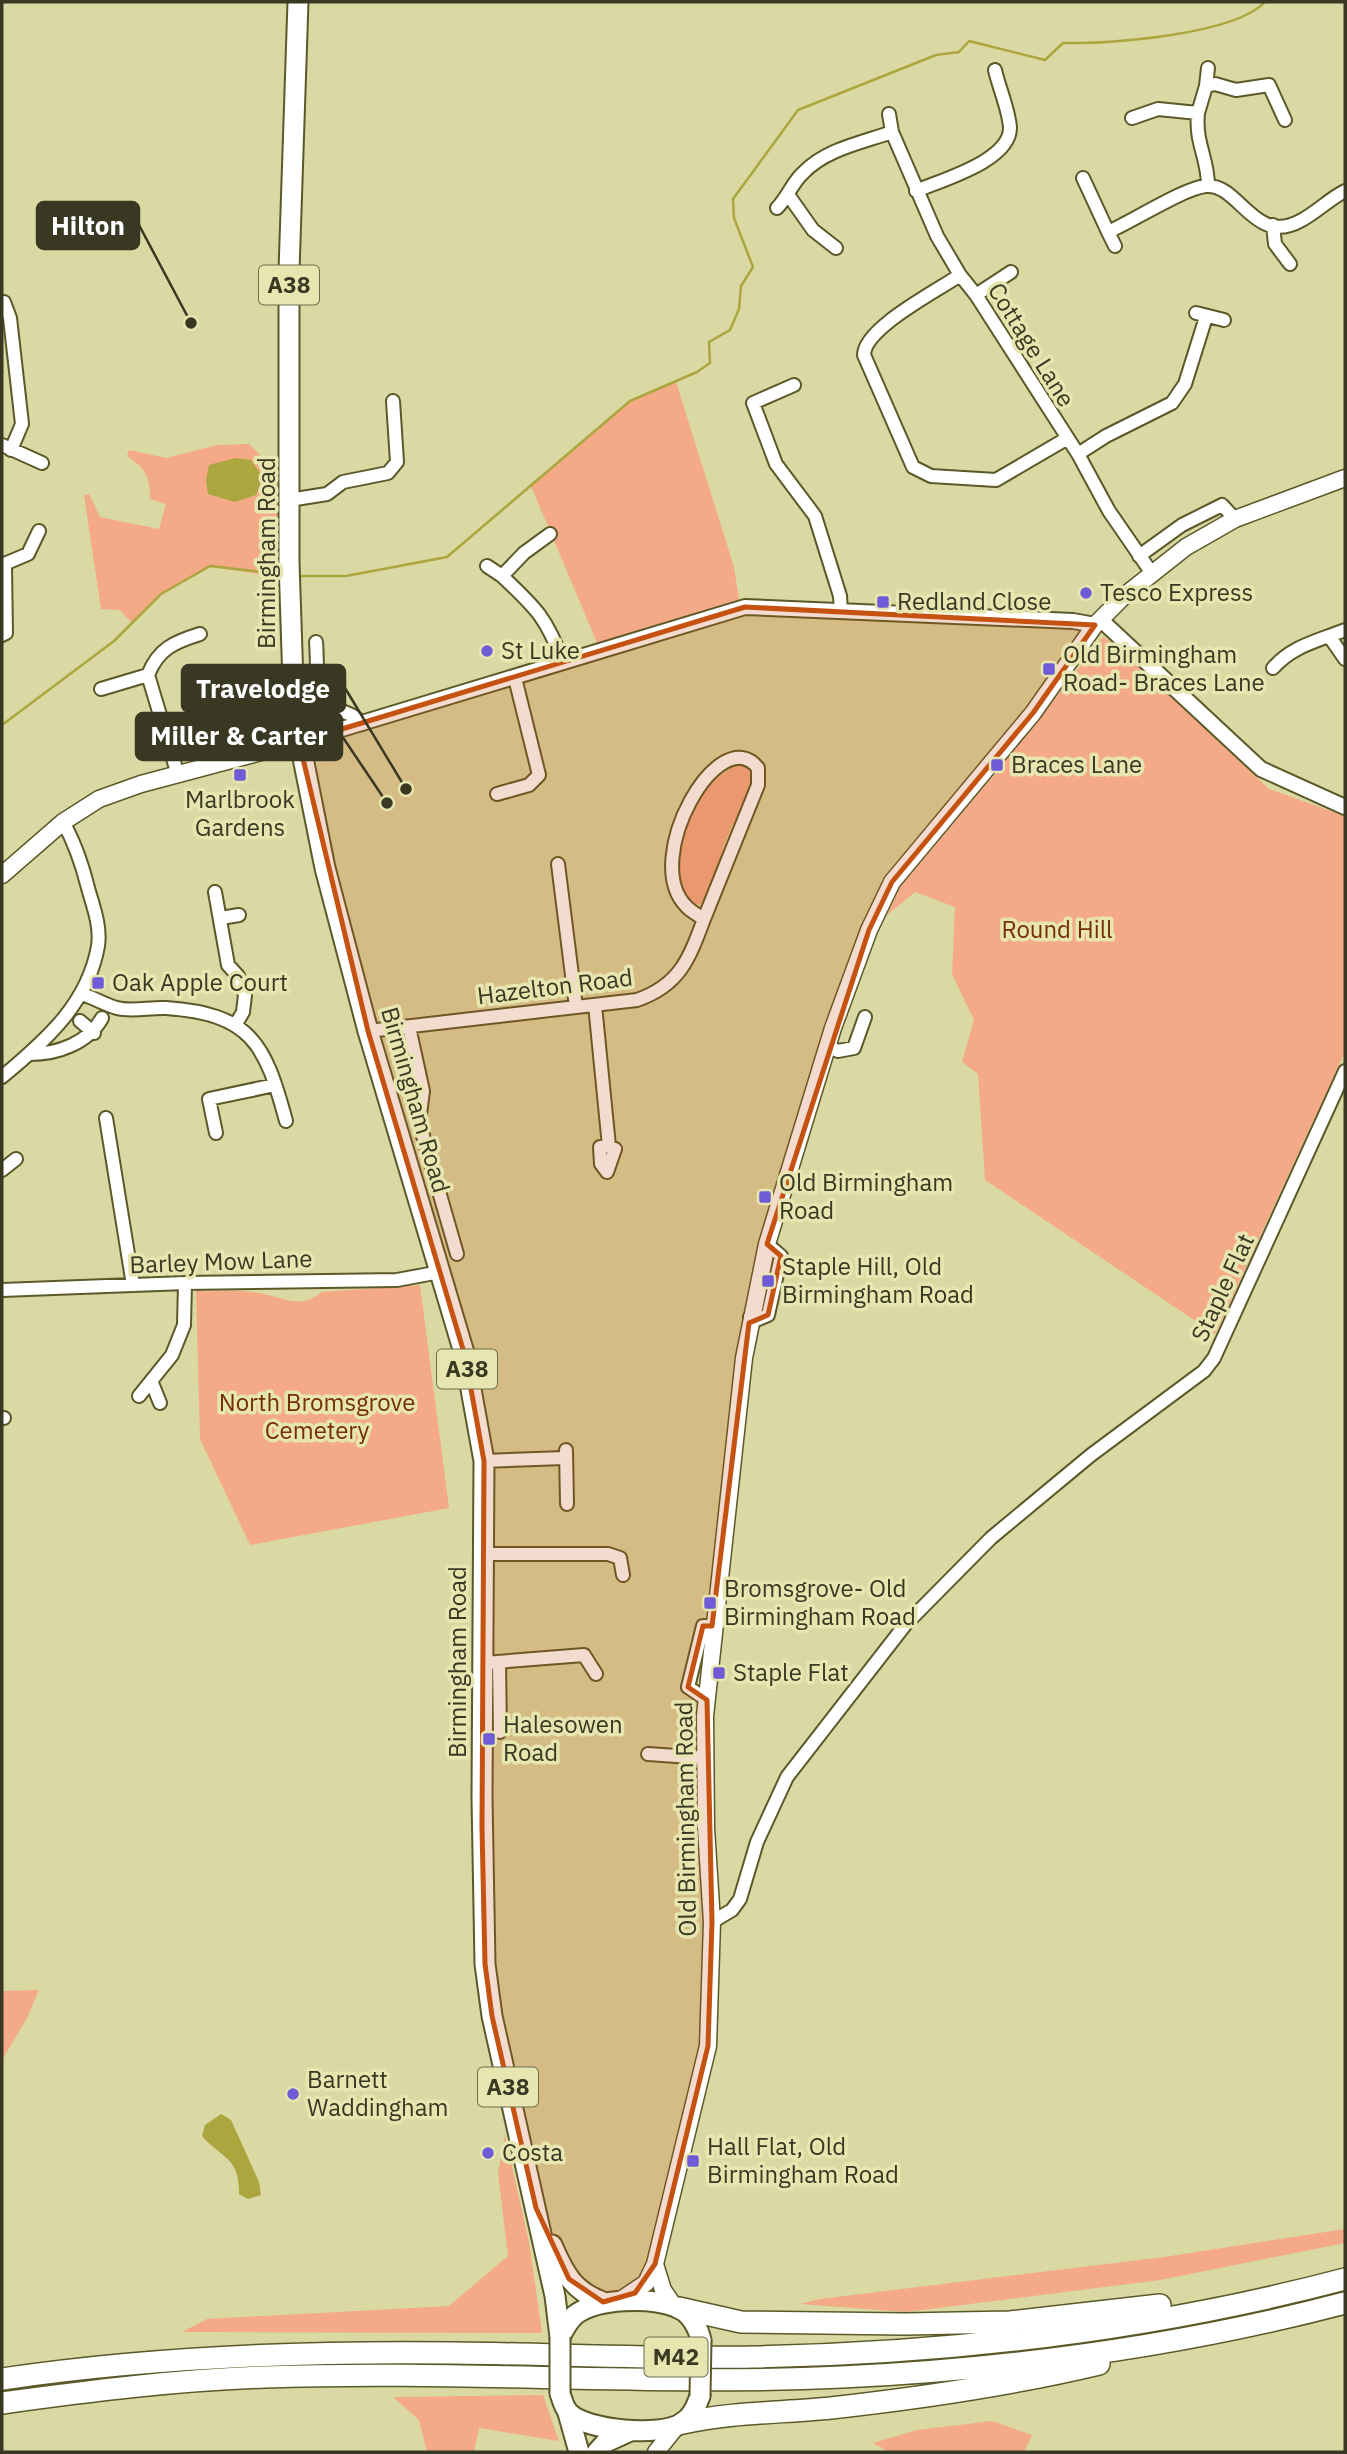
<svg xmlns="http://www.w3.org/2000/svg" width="1347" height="2454" viewBox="0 0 1347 2454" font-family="'IBM Plex Sans',sans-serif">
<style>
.green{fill:#f4aa86}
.water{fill:#aba63d}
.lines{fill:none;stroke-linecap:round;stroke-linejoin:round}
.stream{stroke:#aba63d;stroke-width:2.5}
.minor-casing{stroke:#5b5928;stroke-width:16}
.tertiary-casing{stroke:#5b5928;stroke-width:18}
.secondary-casing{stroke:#5b5928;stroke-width:19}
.trunk-casing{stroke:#5b5928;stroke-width:23}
.motorway-casing{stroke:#5b5928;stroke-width:24}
.minor{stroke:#fff;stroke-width:12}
.tertiary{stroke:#fff;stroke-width:14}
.secondary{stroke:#fff;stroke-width:16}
.trunk{stroke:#fff;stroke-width:19}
.motorway{stroke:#fff;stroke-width:21}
.trunk-bridge-casing{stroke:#5b5928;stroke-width:23;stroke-linecap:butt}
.trunk-bridge{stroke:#fff;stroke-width:19}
.marked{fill:#c55211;fill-opacity:0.2;stroke:#c55211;stroke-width:5;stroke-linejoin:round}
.poi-dot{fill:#6f5bd5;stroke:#e7e5b0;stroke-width:2.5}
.labels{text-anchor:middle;stroke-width:7;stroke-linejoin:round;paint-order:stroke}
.shield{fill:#e7e5b0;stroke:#6d6c4d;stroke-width:2}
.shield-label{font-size:23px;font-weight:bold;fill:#393823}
.street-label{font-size:24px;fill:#393823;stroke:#e7e5b0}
.poi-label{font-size:24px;fill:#393823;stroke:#e7e5b0;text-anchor:start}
.park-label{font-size:24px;fill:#752f00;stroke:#e7e5b0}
.leader{fill:none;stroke:#393823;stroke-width:2.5}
.callout-dot{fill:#393823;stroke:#e7e5b0;stroke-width:2.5}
.callout{fill:#393823;stroke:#393823;stroke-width:2.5}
.callout-label{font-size:26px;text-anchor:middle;font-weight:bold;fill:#fff}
</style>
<rect width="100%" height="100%" fill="#dad8a3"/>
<!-- green -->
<path class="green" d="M676,382L734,567L739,600L598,645L531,486L630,401Z
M249,444L271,466L278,462L279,577L211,567L161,594L132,623L120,610L101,609L84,495L89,494L100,517L159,529L166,504L150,499C150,476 146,469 127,456L129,450L166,458L217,445Z
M1103,637L1117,646L1269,789L1345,816V1052L1215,1334L985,1180L978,1074L962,1062L974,1020L952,974L955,907L915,892L887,915L904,878L932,840L992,778Z
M737,763L751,767L755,781L738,823L732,825L723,848L725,855L706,903L690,905L679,888L675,853L697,793Z
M420,1285L449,1508L250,1545L200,1439L196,1291C217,1292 243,1289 264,1294C287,1299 301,1309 322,1292Z
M39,1990L27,2018L2,2060V1991Z
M505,2135L529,2242L542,2333L182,2332L207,2319L449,2306L508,2256L498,2173Z
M1345,2229V2243L1160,2280L906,2312L800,2304L820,2299L1164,2257Z
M543,2395L559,2441L479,2428L474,2452H427L419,2420L393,2397Z
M992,2421L1032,2435L1024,2452H888L873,2443L917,2430Z"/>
<!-- water -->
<path class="water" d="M236,458L251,460L263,477L256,495L235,502L208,494L206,481L209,465Z
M221,2114L231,2120L259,2182L261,2195L248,2199L239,2194C240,2157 222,2159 202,2136L205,2125Z"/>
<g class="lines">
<!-- stream -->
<path class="stream" d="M298,576H346L447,557L630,401L697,372L710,363L709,342L730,330L739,309L741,286L753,267L734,218L733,199L798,110L936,55L959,52L969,41L1045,60L1063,43C1109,44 1234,35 1265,2
M2,725L114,641L161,594L210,566L281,574"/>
<!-- minor casing -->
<g class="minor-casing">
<path id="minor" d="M1206,86L1208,68
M1198,113L1206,86L1215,84L1236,90L1269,85L1285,120
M889,114L892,132L937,236L960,275L976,295L1078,454L1109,511L1151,572
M1132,118L1158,109L1198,113C1195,144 1208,157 1208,186
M1083,178L1108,232C1133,221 1184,188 1206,186C1239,183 1254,246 1300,221C1316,213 1329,199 1345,191
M916,191C941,180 1010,161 1010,128C1009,110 999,88 995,70
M789,196L813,230L836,248
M777,208C788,197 792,183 803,173C826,149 861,143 892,132
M1273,225L1275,244L1290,264
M1108,232L1115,246
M960,275C937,291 864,328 864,355L913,467L931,476L996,480L1066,439
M976,295L1011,272
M4,302L10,318L22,424L11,450
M1196,313L1224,320
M794,385L753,403L776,464L815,516L840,596L841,612
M2,445L42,463
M1078,454L1106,436L1172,403L1185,384L1206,317
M289,500L327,494L343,482L388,473L397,462L393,401
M550,534L524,553L502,576C536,608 547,618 563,663
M1139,556L1182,525L1222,505L1235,519
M2,565L28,554L39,531
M487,566L502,576
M1345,630L1329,636L1345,659
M2,635L6,633L5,566
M316,642C318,661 313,698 335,708C347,714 353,713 362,724
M1273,668C1289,650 1307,644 1329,636
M148,675L178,775
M101,689L148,675C158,649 174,642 200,634
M497,794L529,785L539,775L515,678
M558,864L576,1007
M215,892L228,965L238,976L245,995L243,1012L236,1024
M221,918L239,915
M82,994C94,998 106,1005 117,1008C132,1012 151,1007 166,1008C251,1014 265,1043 286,1121
M595,1005L609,1146L615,1149L607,1172L601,1164L600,1147L609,1146
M80,1021L94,1033
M409,1027L423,1091L419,1122L457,1254
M368,1031L637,1000C680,985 689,959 704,919C698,915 690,911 686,906C640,859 720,719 758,768V785L704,919
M827,1046L838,1051L854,1048L865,1017
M30,1054C58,1054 88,1043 102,1018
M2,1077C45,1041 88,1004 98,946C101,926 93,906 88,888C82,864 75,843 63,822
M106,1118L133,1285
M216,1133L209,1099L275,1085
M2,1170L16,1159
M2,1290L185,1283L397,1280L440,1272
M750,1317L756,1320L768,1315L781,1256L767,1244
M152,1383L160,1403
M139,1396L172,1355L184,1325L185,1283
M2,1418H4
M566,1450L567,1504
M484,1461L564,1458
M483,1554H608L620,1558L623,1575
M499,1662L500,1732
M484,1663L584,1655L596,1674
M707,1700L688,1687L703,1626H712
M648,1754L704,1758
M712,1922L732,1910L740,1899L757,1842L787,1777L905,1625L991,1538L1091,1455L1204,1371L1214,1358L1345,1071"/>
</g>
<!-- tertiary casing -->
<g class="tertiary-casing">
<path id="tertiary" d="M1101,620L1261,769L1345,807
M299,742L745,607L1073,621L1095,625"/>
</g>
<!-- secondary casing -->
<g class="secondary-casing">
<path id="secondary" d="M2,875L63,822L99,799L141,784L299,742
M655,2264L663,2290L674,2306
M619,2301L646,2283L655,2264L708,2046L712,1922L706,1828L705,1716L744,1358L767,1244L833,1028L869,930L892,882L1033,713L1095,625L1124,596L1186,547L1235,519L1345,478
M656,2452L677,2426"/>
</g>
<!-- trunk casing -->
<g class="trunk-casing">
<path id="trunk" d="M298,2L289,271V562L294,713L325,868L368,1031L465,1356L484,1461L482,1798L485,1964L492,2016L555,2296L560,2337
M552,2245C564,2273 573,2291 603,2302
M560,2337C564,2329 568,2321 575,2315C597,2298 650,2297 676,2307C690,2312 698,2327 701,2340
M560,2393C562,2400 564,2408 569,2413C587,2431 661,2437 682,2423C692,2417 696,2407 700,2396
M568,2413L579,2452
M597,2452L606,2442L630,2431"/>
</g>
<!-- motorway casing -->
<g class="motorway-casing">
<path id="motorway" d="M679,2308L741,2322L905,2324L1010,2322L1160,2305
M2,2379C152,2357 303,2351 455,2353C555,2354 655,2359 754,2357C954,2353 1152,2330 1345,2279
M2,2403C89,2391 177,2380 265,2377C458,2370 650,2386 842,2377C1012,2369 1181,2346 1345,2303
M683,2423C732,2412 781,2413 831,2408C921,2398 1011,2385 1099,2364"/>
</g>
<!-- minor -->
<use href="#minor" class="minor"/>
<!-- tertiary -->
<use href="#tertiary" class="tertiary"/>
<!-- secondary -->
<use href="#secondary" class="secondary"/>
<!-- trunk -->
<use href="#trunk" class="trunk"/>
<!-- motorway -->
<use href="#motorway" class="motorway"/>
<!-- trunk-bridge casing -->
<g class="trunk-bridge-casing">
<path id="trunk-bridge" d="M560,2393V2337
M700,2396L701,2340"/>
</g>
<!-- trunk-bridge -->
<use href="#trunk-bridge" class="trunk-bridge"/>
</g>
<!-- marked area -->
<path class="marked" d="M745,607L1095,625L1033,713L892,882L869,930L767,1244L781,1256L768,1315L749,1323L712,1626H703L688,1687L707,1700L712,1922L708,2046L655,2264L635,2293L603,2302L569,2279L536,2208L492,2016L485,1964L482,1828L484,1461L465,1356L368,1031L299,742Z"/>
<!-- markers -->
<g class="poi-dot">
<circle cx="1086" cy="593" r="7"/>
<rect x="876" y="595" width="14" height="14" rx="3.5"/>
<circle cx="487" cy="651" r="7"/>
<rect x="1042" y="662" width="14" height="14" rx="3.5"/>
<rect x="990" y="758" width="14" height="14" rx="3.5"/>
<rect x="233" y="768" width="14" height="14" rx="3.5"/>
<rect x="91" y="976" width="14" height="14" rx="3.5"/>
<rect x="758" y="1190" width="14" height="14" rx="3.5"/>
<rect x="761" y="1274" width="14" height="14" rx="3.5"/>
<rect x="703" y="1596" width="14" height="14" rx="3.5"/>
<rect x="712" y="1666" width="14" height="14" rx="3.5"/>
<rect x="482" y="1732" width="14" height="14" rx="3.5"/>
<circle cx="293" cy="2094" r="7"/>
<circle cx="488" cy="2153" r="7"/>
<rect x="686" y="2154" width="14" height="14" rx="3.5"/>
</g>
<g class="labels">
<!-- shield labels -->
<g class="shield">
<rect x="259" y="265.5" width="60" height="39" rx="5"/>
<rect x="437" y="1349.5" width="60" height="39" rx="5"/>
<rect x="478" y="2067.5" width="60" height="39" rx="5"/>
<rect x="644.5" y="2337.5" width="63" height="39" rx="5"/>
</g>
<g class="shield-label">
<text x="289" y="293">A38</text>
<text x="467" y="1377">A38</text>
<text x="508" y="2095">A38</text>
<text x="676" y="2365">M42</text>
</g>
<!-- street labels -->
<g class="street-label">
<text transform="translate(1031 345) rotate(58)" y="8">Cottage Lane</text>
<text transform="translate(267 553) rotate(-90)" y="8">Birmingham Road</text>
<text transform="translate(555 987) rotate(-7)" y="8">Hazelton Road</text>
<text transform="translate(415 1100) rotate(74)" y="8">Birmingham Road</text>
<text transform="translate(221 1262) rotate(-2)" y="8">Barley Mow Lane</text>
<text transform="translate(1223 1288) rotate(-65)" y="8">Staple Flat</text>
<text transform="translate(458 1662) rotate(-90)" y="8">Birmingham Road</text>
<text transform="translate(686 1819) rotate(-91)" y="8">Old Birmingham Road</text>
</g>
<!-- poi labels -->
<g class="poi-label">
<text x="1100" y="601">Tesco Express</text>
<text x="897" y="610">Redland Close</text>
<text x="501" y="659">St Luke</text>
<text x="1063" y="663">Old Birmingham<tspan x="1063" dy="28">Road- Braces Lane</tspan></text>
<text x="1011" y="773">Braces Lane</text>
<text x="240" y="808" text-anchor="middle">Marlbrook<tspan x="240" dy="28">Gardens</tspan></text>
<text x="112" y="991">Oak Apple Court</text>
<text x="779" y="1191">Old Birmingham<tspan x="779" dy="28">Road</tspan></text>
<text x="782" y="1275">Staple Hill, Old<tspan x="782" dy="28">Birmingham Road</tspan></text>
<text x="724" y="1597">Bromsgrove- Old<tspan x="724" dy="28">Birmingham Road</tspan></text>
<text x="733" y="1681">Staple Flat</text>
<text x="503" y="1733">Halesowen<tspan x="503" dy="28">Road</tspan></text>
<text x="307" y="2088">Barnett<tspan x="307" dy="28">Waddingham</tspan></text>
<text x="707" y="2155">Hall Flat, Old<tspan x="707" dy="28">Birmingham Road</tspan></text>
<text x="502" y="2161">Costa</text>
</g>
<!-- park labels -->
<g class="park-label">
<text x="1057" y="938">Round Hill</text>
<text x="317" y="1411">North Bromsgrove<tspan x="317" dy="28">Cemetery</tspan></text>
</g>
</g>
<!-- callouts -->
<path class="leader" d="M191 323L139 225M406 789L345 688M387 803L342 736"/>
<g class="callout-dot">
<circle cx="191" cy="323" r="7"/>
<circle cx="406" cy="789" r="7"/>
<circle cx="387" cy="803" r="7"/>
</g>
<g class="callout">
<rect x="37" y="202" width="102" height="47" rx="7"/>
<rect x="182" y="665" width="163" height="47" rx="7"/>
<rect x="136" y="713" width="206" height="47" rx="7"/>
</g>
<g class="callout-label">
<text x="88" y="235">Hilton</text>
<text x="263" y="698">Travelodge</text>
<text x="239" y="745">Miller &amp; Carter</text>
</g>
<!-- border -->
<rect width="1347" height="2454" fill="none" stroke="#393823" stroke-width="7"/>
</svg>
